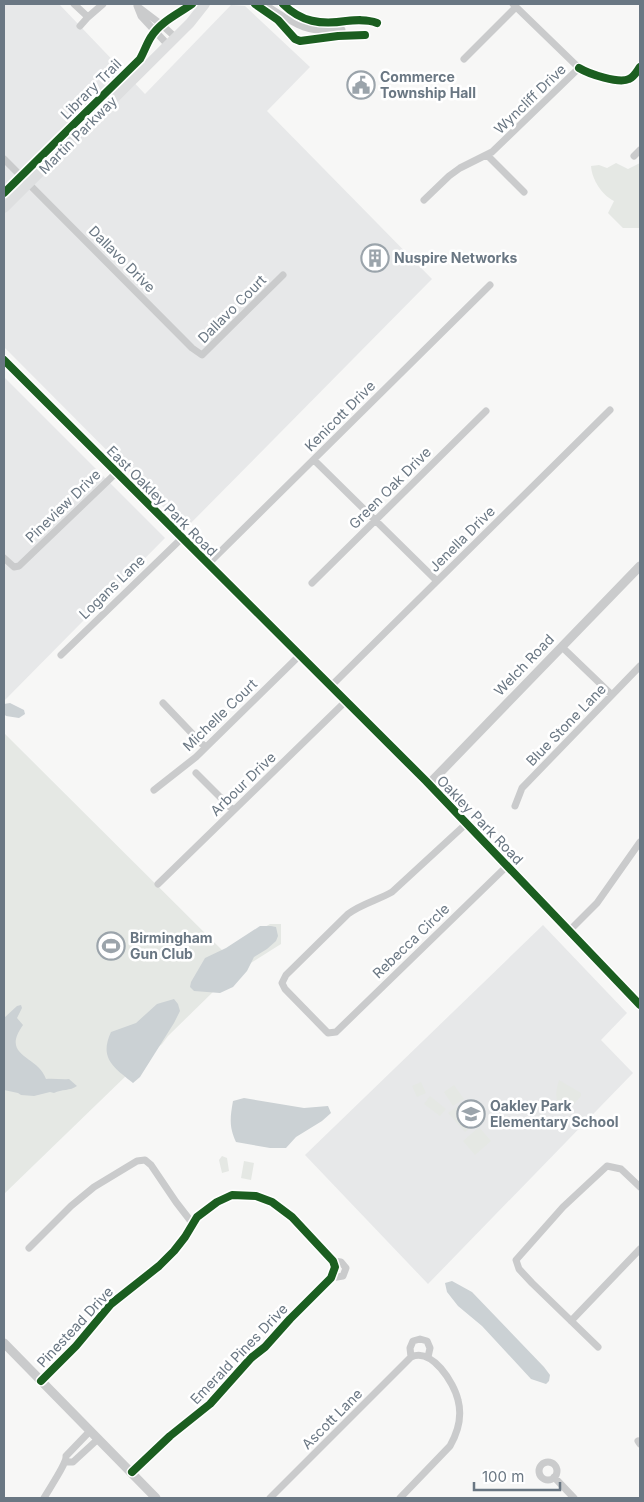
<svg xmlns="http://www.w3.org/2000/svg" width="644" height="1502" viewBox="0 0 644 1502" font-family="Inter,sans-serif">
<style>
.built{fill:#e7e8e9}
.green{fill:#e5e8e4}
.water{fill:#cbd1d4}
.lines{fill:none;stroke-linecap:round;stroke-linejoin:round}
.minor{stroke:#cacbcc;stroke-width:7}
.tertiary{stroke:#cacbcc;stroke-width:9}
.secondary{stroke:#dedfe0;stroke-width:10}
.cycleway-casing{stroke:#fff;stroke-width:11}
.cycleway{stroke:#1b5e20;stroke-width:8}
.labels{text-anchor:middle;stroke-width:5;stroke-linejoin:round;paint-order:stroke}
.poi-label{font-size:14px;font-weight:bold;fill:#6a7783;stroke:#fff;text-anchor:start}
.street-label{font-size:14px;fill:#6a7783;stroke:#fff}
</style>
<rect width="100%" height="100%" fill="#f7f7f6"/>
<!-- built -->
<path class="built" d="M4,4H59L145,94L231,5L245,6L310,67L267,111L432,279L185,529L4,347Z
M4,377L165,538L4,701Z
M543,925L627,1013L601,1040L633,1073L428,1284L305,1155Z"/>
<!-- green -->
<path class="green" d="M616,163L628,169L640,163V228H623L608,213L614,201C602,195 592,180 591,166L599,165L607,168Z
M4,733L223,951L270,924H281V944L246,966L215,990L168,1036L162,1044L129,1073L4,1194Z
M559,1080L581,1093V1096L564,1115C556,1101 554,1096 559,1080Z
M421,1082L426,1093L417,1097L412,1086Z
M454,1085L464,1099L453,1106L444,1092Z
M430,1096L446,1109L440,1116L424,1104Z
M470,1103L480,1116L475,1120L465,1107Z
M458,1106L472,1126L465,1132L448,1113Z
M479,1127L491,1141L475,1155L463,1141Z
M222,1156L227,1158L229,1171L222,1173L219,1160Z
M244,1161L254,1163L251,1180L241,1178Z"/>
<!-- water -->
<path class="water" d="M10,703L24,710L25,714L19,718L6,716L4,714V704Z
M260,926H271L276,927L278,936L276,941L267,949L254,957L247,971L233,987L220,993L194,991L190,987L191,982L205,958L226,948Z
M174,999L178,1004L180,1011L174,1023L140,1077L133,1083C113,1067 99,1058 111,1032L136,1023L157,1004Z
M21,1005L22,1008L17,1018L23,1025C0,1057 38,1055 46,1079C54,1078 61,1080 69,1079L77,1086C70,1091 62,1089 54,1093L50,1092L34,1096L21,1095L18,1093L4,1090V1018L17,1006Z
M244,1098L304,1108L328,1106L331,1113L322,1121L296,1137L286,1148H270L236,1142C229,1127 230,1118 233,1101Z
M452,1281L472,1292L544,1367L550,1375L549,1381L546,1384L531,1379L482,1326L458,1306L447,1292L445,1283Z"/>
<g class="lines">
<!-- minor -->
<path class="minor" d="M74,4L88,17L103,4
M264,4C295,24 304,33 342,30
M80,26L88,17
M168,45L141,16L137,6L162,25L175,37
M464,59L516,7
M488,156L524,192
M634,156L640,150
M4,159L192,348L202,355L283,275
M424,200L449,176L460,168L492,152L579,68L513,4
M314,460L437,581
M4,558L14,567L19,566L116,473
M208,564L490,285
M312,583L486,411
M562,647L612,695
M61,655L182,538
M331,686L610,410
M163,703L205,747
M196,773L233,810
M154,790L196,757L300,655
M515,806L522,788L640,666
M467,823L392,892C378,900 361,904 348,914L286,975L282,983L285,989L326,1031L328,1033L336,1032L507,866
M158,884L346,701
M569,931L597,903L640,842
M29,1248L71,1206L94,1187L137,1161L145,1160L151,1165L176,1202L193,1224
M331,1278L343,1276L346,1268L341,1262L333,1261
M571,1321L640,1249
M598,1347L532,1283L519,1269L516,1260L563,1207L607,1166L621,1169L640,1187
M411,1357L410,1348L413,1341L420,1339L427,1341L430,1348L428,1357
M41,1381L76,1346L111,1304L159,1266L174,1251L185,1237L197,1217L217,1202L232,1195L256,1196L272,1202L292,1217L333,1261L335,1267L331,1278L290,1319L265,1347L251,1358L210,1404L170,1436L132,1472
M638,1441L640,1444
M67,1462H73L98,1439
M539 1471a9 9 0 1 1 18 0a9 9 0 1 1-18 0Z
M554,1477L574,1498
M44,1498C49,1489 67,1463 66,1456L90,1431
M270,1498L411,1357C432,1347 454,1383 458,1400C462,1415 458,1432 450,1446L400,1498"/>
<!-- tertiary -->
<path class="tertiary" d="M4,360L426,781L640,1005
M429,784L640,566
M4,1343L156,1498"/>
<!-- secondary -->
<path class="secondary" d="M4,208L190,23L205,4"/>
<!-- cycleway casing -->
<g class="cycleway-casing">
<path id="cycleway" d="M255,4L278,20L295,39L300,41L338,36L365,35
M283,4C301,22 321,25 346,21C356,20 367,19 377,23
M579,68C589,74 619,84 629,79C634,77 637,71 640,67
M4,193L140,59C144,52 147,43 151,37C160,22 178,14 192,4
M4,360L426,781L640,1005
M41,1381L76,1346L111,1304L159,1266L174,1251L185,1237L197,1217L217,1202L232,1195L256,1196L272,1202L292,1217L333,1261L335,1267L331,1278L290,1319L265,1347L251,1358L210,1404L170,1436L132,1472"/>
</g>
<!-- cycleway -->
<use href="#cycleway" class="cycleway"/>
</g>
<!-- icons -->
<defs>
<g id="civic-ring" transform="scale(1.4375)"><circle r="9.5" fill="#fff" stroke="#9ba4ab" stroke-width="1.5"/><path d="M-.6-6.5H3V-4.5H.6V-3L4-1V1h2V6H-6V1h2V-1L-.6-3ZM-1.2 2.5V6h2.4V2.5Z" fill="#9ba4ab"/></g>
<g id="building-ring" transform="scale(1.4375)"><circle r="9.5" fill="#fff" stroke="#9ba4ab" stroke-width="1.5"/><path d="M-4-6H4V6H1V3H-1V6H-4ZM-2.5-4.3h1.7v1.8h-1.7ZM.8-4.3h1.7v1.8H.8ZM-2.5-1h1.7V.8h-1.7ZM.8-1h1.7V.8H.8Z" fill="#9ba4ab"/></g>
<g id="stadium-ring" transform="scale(1.4375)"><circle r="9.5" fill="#fff" stroke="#9ba4ab" stroke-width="1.5"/><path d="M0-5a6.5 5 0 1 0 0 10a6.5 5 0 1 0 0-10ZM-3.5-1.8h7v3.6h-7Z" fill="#9ba4ab"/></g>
<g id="school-ring" transform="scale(1.4375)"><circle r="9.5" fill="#fff" stroke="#9ba4ab" stroke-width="1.5"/><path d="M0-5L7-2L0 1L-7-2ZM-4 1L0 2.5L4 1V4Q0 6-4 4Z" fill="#9ba4ab"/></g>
</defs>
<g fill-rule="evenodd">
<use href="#civic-ring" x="361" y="85"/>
<use href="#building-ring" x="375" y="258"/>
<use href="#stadium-ring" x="111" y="946"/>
<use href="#school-ring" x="471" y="1114"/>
</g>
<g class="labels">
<!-- poi labels -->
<g class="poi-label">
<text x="380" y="82">Commerce<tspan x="380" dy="16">Township Hall</tspan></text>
<text x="394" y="263">Nuspire Networks</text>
<text x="130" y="943">Birmingham<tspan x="130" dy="16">Gun Club</tspan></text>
<text x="490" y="1111">Oakley Park<tspan x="490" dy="16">Elementary School</tspan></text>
</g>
<!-- street labels -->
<g class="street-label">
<text transform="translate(91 89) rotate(-45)" y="5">Library Trail</text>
<text transform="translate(530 99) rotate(-44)" y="5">Wyncliff Drive</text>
<text transform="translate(78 135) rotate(-45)" y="5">Martin Parkway</text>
<text transform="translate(122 259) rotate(45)" y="5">Dallavo Drive</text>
<text transform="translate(232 309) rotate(-45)" y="5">Dallavo Court</text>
<text transform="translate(340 416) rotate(-45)" y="5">Kenicott Drive</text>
<text transform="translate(390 488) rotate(-45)" y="5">Green Oak Drive</text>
<text transform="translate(162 501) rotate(45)" y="5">East Oakley Park Road</text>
<text transform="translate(63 506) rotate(-44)" y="5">Pineview Drive</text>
<text transform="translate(462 539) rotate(-45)" y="5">Jenella Drive</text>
<text transform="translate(112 587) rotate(-44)" y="5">Logans Lane</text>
<text transform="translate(524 665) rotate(-46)" y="5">Welch Road</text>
<text transform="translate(220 715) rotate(-44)" y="5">Michelle Court</text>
<text transform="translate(566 725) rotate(-46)" y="5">Blue Stone Lane</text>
<text transform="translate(243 784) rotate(-44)" y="5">Arbour Drive</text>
<text transform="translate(480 820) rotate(46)" y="5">Oakley Park Road</text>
<text transform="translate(411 941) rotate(-44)" y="5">Rebecca Circle</text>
<text transform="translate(75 1327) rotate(-47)" y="5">Pinestead Drive</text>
<text transform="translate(239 1354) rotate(-46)" y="5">Emerald Pines Drive</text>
<text transform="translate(332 1419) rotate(-45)" y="5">Ascott Lane</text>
</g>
</g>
<!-- border -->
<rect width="644" height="1502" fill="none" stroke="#6a7783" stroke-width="10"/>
<!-- scale -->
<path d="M474 1482v8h86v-8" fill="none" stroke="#6a7783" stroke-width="2.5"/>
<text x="482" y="1482" font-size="15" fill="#6a7783" stroke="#ffffff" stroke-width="4" paint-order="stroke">100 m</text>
</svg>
